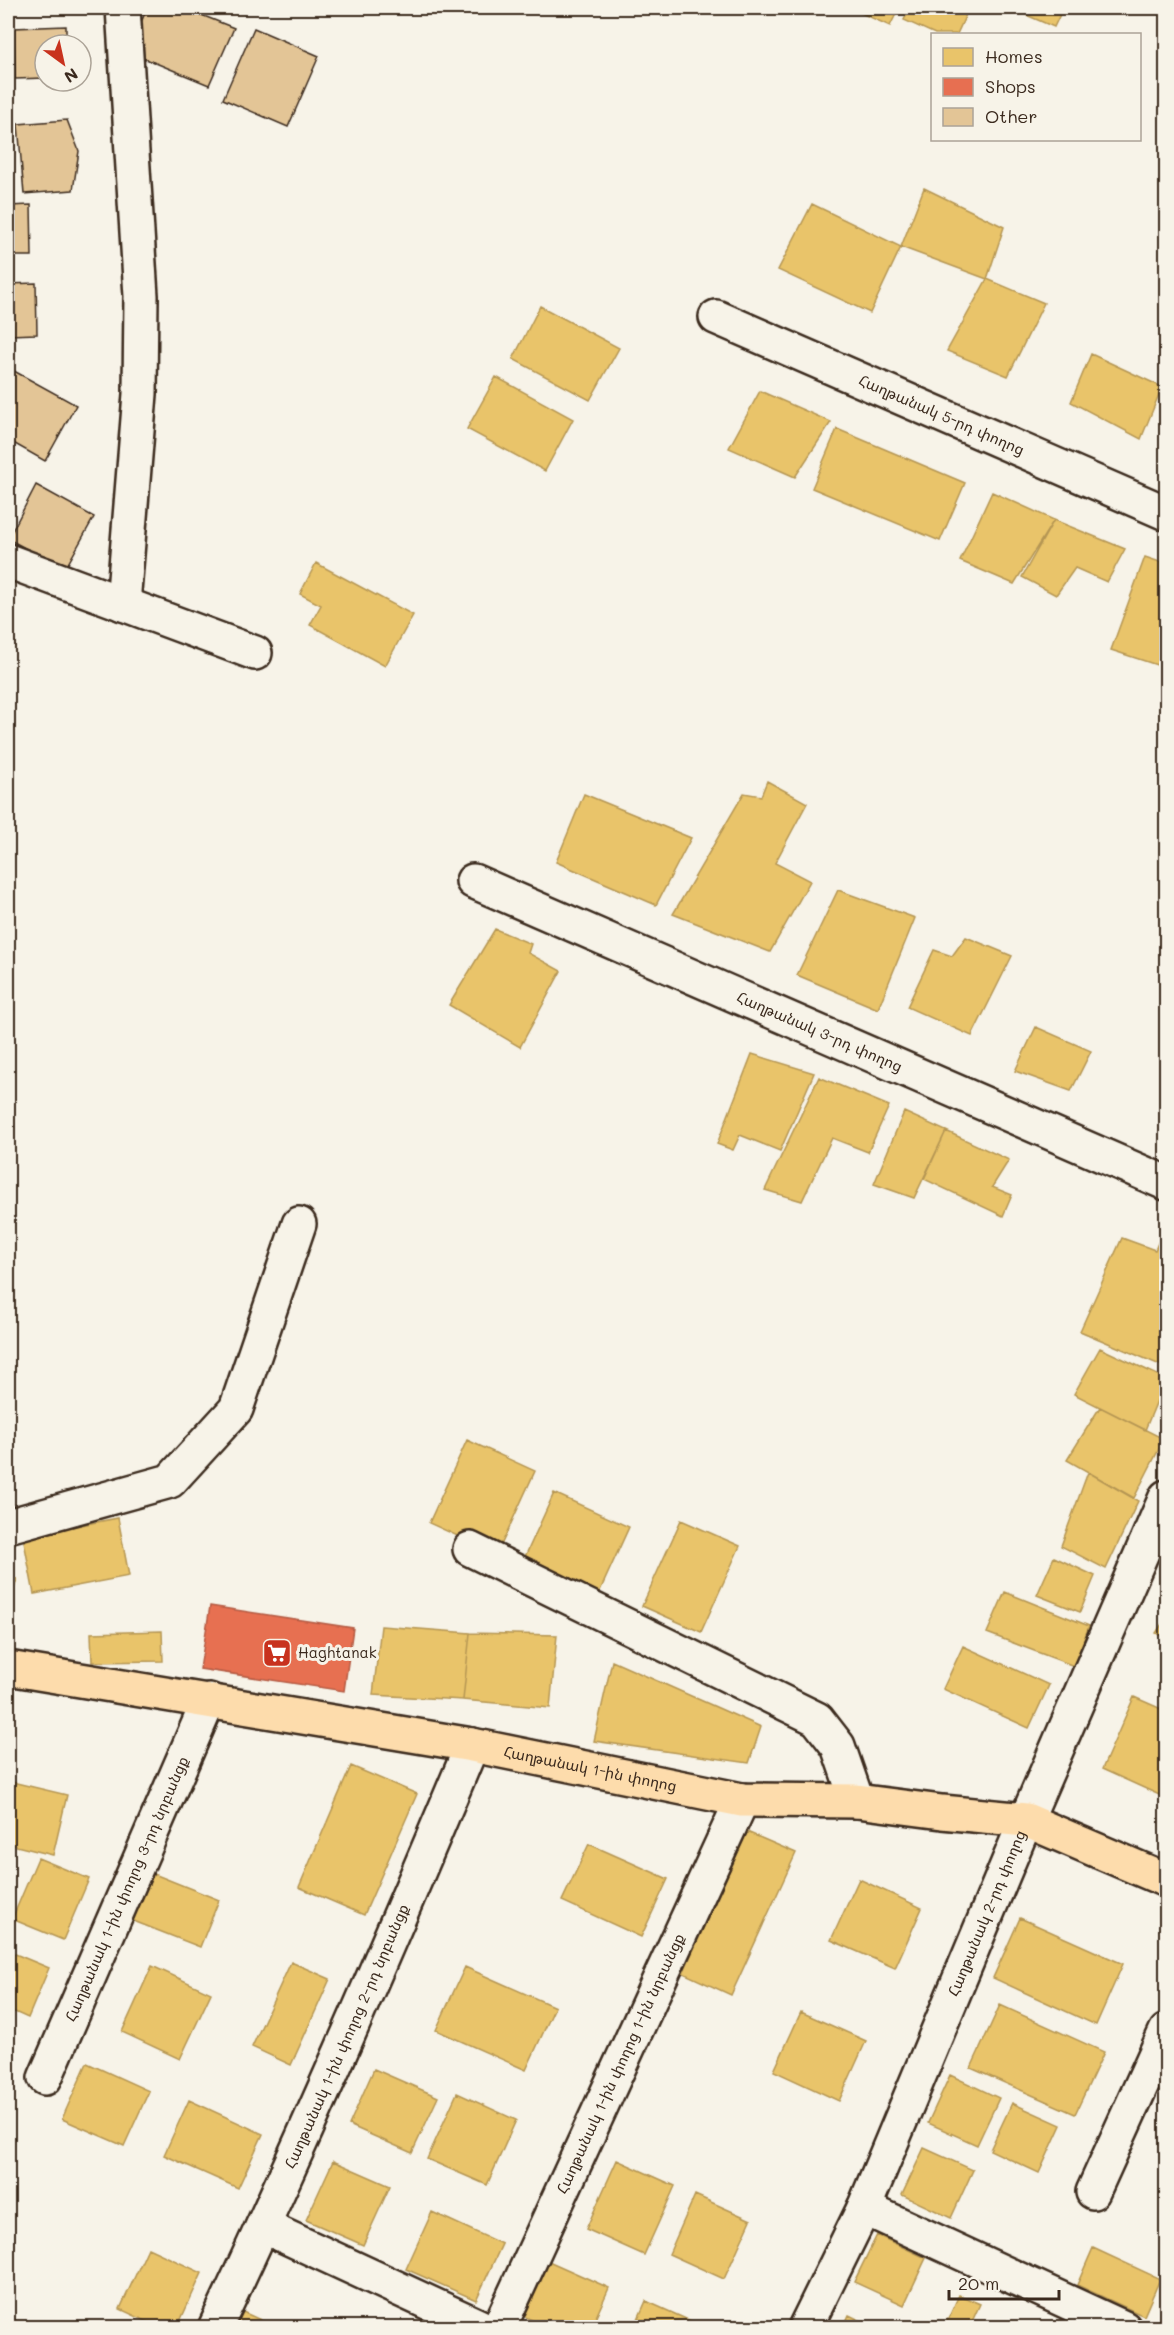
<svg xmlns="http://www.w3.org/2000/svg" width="1174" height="2335" viewBox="0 0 1174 2335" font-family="Mali,'Noto Sans Armenian',sans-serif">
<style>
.homes{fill:#e9c46a;stroke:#b59653;stroke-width:1.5}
.shops{fill:#e76f51;stroke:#b35a42;stroke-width:1.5}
.building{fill:#e3c596;stroke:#3b2a1e;stroke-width:1.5}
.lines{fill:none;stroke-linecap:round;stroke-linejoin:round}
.minor-casing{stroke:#3b2a1e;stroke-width:38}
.major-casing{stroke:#3b2a1e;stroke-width:38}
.minor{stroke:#f7f3e8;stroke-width:33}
.major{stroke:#fddcac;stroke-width:33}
.labels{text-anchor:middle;stroke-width:6;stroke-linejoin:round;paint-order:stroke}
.street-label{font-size:15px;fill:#3b2a1e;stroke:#f7f3e8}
.poi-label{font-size:15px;fill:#3b2a1e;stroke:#f7f3e8;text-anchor:start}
</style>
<rect width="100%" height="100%" fill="#f7f3e8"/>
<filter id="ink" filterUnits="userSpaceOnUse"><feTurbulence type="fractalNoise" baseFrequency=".0167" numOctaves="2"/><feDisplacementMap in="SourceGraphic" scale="12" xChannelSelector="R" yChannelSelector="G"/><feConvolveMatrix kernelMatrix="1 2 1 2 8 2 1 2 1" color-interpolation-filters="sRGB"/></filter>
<g filter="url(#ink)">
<!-- homes -->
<path class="homes" d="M850,8H899L890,26Z
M910,8H969L957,34H935L904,20Z
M1010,8H1063L1054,27Z
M924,188L1004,227L987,279L901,247Z
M812,204L901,247L870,313L778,270Z
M987,279L1044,303L1008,376L947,351Z
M540,306L619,348L590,400L513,359Z
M1091,354L1162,387L1141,439L1071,402Z
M496,377L573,419L545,471L467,429Z
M760,391L831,422L795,477L729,448Z
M837,429L965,483L940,541L812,488Z
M992,492L1054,520L1014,584L960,561Z
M1054,520L1125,549L1107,582L1075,568L1056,595L1022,577Z
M1145,557L1166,564V668L1111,650Z
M316,563L413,615L385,666L310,625L321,605L300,594Z
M767,781L807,803L775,863L810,881L770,952L673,914L744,793L761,796Z
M584,794L691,838L656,905L556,862Z
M838,890L915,918L878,1009L797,975Z
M495,929L531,944L528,953L561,971L520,1047L449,1005Z
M966,937L1012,956L972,1036L907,1007L934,950L952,956Z
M1036,1027L1091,1051L1071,1091L1015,1071Z
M752,1054L814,1073L780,1151L740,1135L733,1150L717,1144Z
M819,1077L889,1106L868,1152L832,1138L802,1201L765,1190Z
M904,1112L946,1131L914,1198L874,1184Z
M946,1131L1009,1160L992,1187L1012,1195L1003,1216L924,1179Z
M1166,1224V1352L1160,1365L1080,1331L1122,1238L1155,1250Z
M1100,1348L1166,1379L1145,1430L1074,1394Z
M1100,1407L1164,1439L1134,1498L1067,1460Z
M467,1440L535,1471L497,1554L429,1523Z
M1088,1472L1138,1501L1106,1569L1061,1546Z
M554,1493L629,1527L599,1593L524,1559Z
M118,1518L129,1576L34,1594L23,1536Z
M681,1520L740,1546L701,1632L642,1606Z
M1054,1557L1095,1576L1080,1612L1037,1595Z
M8,1578L17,1579L8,1609Z
M1005,1592L1089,1626L1074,1666L987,1633Z
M1166,1618V1639L1156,1633Z
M381,1626L470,1633L463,1700L373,1695Z
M162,1631L163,1661L92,1662L91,1633Z
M470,1633L557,1635L550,1708L463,1700Z
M963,1646L1049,1685L1029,1728L943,1689Z
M612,1661L761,1727L749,1763L594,1741Z
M1134,1697L1166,1711V1798L1102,1769Z
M351,1766L417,1794L364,1915L299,1887Z
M8,1781L67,1795L53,1855L8,1844Z
M747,1832L796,1853L731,1995L683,1973Z
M589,1844L668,1879L641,1937L562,1901Z
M38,1858L89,1879L63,1940L12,1919Z
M149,1872L219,1900L200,1947L131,1920Z
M859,1879L922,1908L895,1968L831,1940Z
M1020,1918L1123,1964L1096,2025L993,1978Z
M8,1951L49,1968L28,2018L8,2009Z
M291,1962L330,1979L291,2065L252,2047Z
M152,1966L211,1993L180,2059L122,2032Z
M465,1967L555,2007L526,2070L436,2030Z
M1000,2005L1104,2052L1075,2114L971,2068Z
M801,2012L866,2041L839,2101L774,2071Z
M87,2063L149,2091L124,2146L62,2119Z
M374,2069L438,2097L412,2153L349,2125Z
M950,2075L999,2098L977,2145L928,2123Z
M457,2093L516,2120L487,2185L427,2159Z
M189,2100L263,2134L238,2188L164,2155Z
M1012,2103L1061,2125L1039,2173L990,2150Z
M924,2148L973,2170L951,2218L902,2195Z
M617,2160L675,2186L644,2255L586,2229Z
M333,2161L390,2186L363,2245L306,2220Z
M695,2195L751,2220L724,2279L669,2254Z
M432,2212L502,2244L476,2300L406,2269Z
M877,2235L926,2258L904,2305L854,2282Z
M148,2248L202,2273L177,2328H161L120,2309Z
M1093,2248L1160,2279L1144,2316L1077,2285Z
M544,2259L609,2288L591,2328H549L519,2314Z
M959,2295L980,2304L969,2328H944Z
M646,2301L706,2328H634Z
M1166,2301V2324L1158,2320Z
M234,2308L278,2328H226Z
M849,2315L876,2328H843Z"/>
<!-- shops -->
<path class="shops" d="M210,1606L353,1628L344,1691L200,1669Z"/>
<!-- building -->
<path class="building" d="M147,8H184L234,28L209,85L129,52Z
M66,26V45H45V78L15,79L14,28Z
M254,28L319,56L288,127L223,99Z
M67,120L79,151L73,190L24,194L18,124Z
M31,205L32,256H8V206Z
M36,283L37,334L8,335V284Z
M14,371L76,405L45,461L8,440V383Z
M36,485L94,517L65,569L8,539Z"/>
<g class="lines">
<!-- minor casing -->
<g class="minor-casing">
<g id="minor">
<path d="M123,8L141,296L140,394L123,604"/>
<path id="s1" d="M716,317L1166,513"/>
<path d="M8,561L255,653"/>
<path id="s2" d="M473,881L1166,1183"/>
<path d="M8,1526L170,1481L236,1409L299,1224"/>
<path d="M470,1549L817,1719L838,1746L857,1801"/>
<path id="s3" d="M45,2078L209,1700"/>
<path d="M1093,2192L1166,2031"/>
<path d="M864,2208L1124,2328"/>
<path d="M263,2226L483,2328"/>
<path id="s4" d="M215,2328C306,2136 390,1941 472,1745"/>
<path id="s5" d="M499,2328L742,1800"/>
<path id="s6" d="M805,2328L864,2208L1026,1820L1166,1497"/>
</g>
</g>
<!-- major casing -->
<g class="major-casing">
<g id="major">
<path id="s7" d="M8,1668L472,1745L742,1800L857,1801L942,1812L1026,1820L1166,1880"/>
</g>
</g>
<!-- minor -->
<use href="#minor" class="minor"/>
<!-- major -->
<use href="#major" class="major"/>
</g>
</g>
<!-- icons -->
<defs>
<g id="supermarket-square" transform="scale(1.5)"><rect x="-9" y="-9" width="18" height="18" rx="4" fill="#c8321e" stroke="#f7f3e8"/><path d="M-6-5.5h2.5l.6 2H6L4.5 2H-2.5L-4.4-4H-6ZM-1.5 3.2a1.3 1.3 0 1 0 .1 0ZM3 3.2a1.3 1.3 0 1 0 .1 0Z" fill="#fff"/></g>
</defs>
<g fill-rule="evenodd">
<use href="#supermarket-square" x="277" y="1653"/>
</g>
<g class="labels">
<!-- street labels -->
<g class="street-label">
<text dy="5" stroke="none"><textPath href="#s1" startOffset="246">Հաղթանակ 5-րդ փողոց</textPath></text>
<text dy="5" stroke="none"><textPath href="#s2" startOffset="378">Հաղթանակ 3-րդ փողոց</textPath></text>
<text dy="5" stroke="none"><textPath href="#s7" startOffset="591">Հաղթանակ 1-ին փողոց</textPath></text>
<text dy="5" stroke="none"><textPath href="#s3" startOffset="206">Հաղթանակ 1-ին փողոց 3-րդ նրբանցք</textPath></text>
<text dy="5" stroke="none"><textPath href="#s6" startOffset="453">Հաղթանակ 2-րդ փողոց</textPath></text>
<text dy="5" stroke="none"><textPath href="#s4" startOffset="320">Հաղթանակ 1-ին փողոց 2-րդ նրբանցք</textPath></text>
<text dy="5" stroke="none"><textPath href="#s5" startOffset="291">Հաղթանակ 1-ին փողոց 1-ին նրբանցք</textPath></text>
</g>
<!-- poi labels -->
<g class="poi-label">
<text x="298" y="1658">Haghtanak</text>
</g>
</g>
<!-- margin -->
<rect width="1174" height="2335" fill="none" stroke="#f7f3e8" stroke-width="30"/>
<rect x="15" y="15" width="1144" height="2305" fill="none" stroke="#3b2a1e" stroke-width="2" filter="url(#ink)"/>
<!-- legend -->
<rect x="931" y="33" width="210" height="108" fill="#f7f3e8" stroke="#aca397" stroke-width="1.5"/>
<rect x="943" y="48" width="30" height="18" fill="#e9c46a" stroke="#aca397" stroke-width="1.5"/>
<text x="985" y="63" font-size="18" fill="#3b2a1e">Homes</text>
<rect x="943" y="78" width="30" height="18" fill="#e76f51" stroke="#aca397" stroke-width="1.5"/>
<text x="985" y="93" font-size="18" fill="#3b2a1e">Shops</text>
<rect x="943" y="108" width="30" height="18" fill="#e3c596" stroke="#aca397" stroke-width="1.5"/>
<text x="985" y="123" font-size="18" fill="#3b2a1e">Other</text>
<!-- north arrow -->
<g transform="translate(63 63) rotate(147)"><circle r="28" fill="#f7f3e8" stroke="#aca397" stroke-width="1.5"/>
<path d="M0-4.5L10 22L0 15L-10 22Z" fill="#c8321e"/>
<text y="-9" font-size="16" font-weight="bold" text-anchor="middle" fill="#3b2a1e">N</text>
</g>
<!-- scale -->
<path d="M949 2290v9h110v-9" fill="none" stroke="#3b2a1e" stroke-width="3"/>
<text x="958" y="2290" font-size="18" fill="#3b2a1e" stroke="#f7f3e8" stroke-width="4.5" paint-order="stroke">20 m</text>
</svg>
